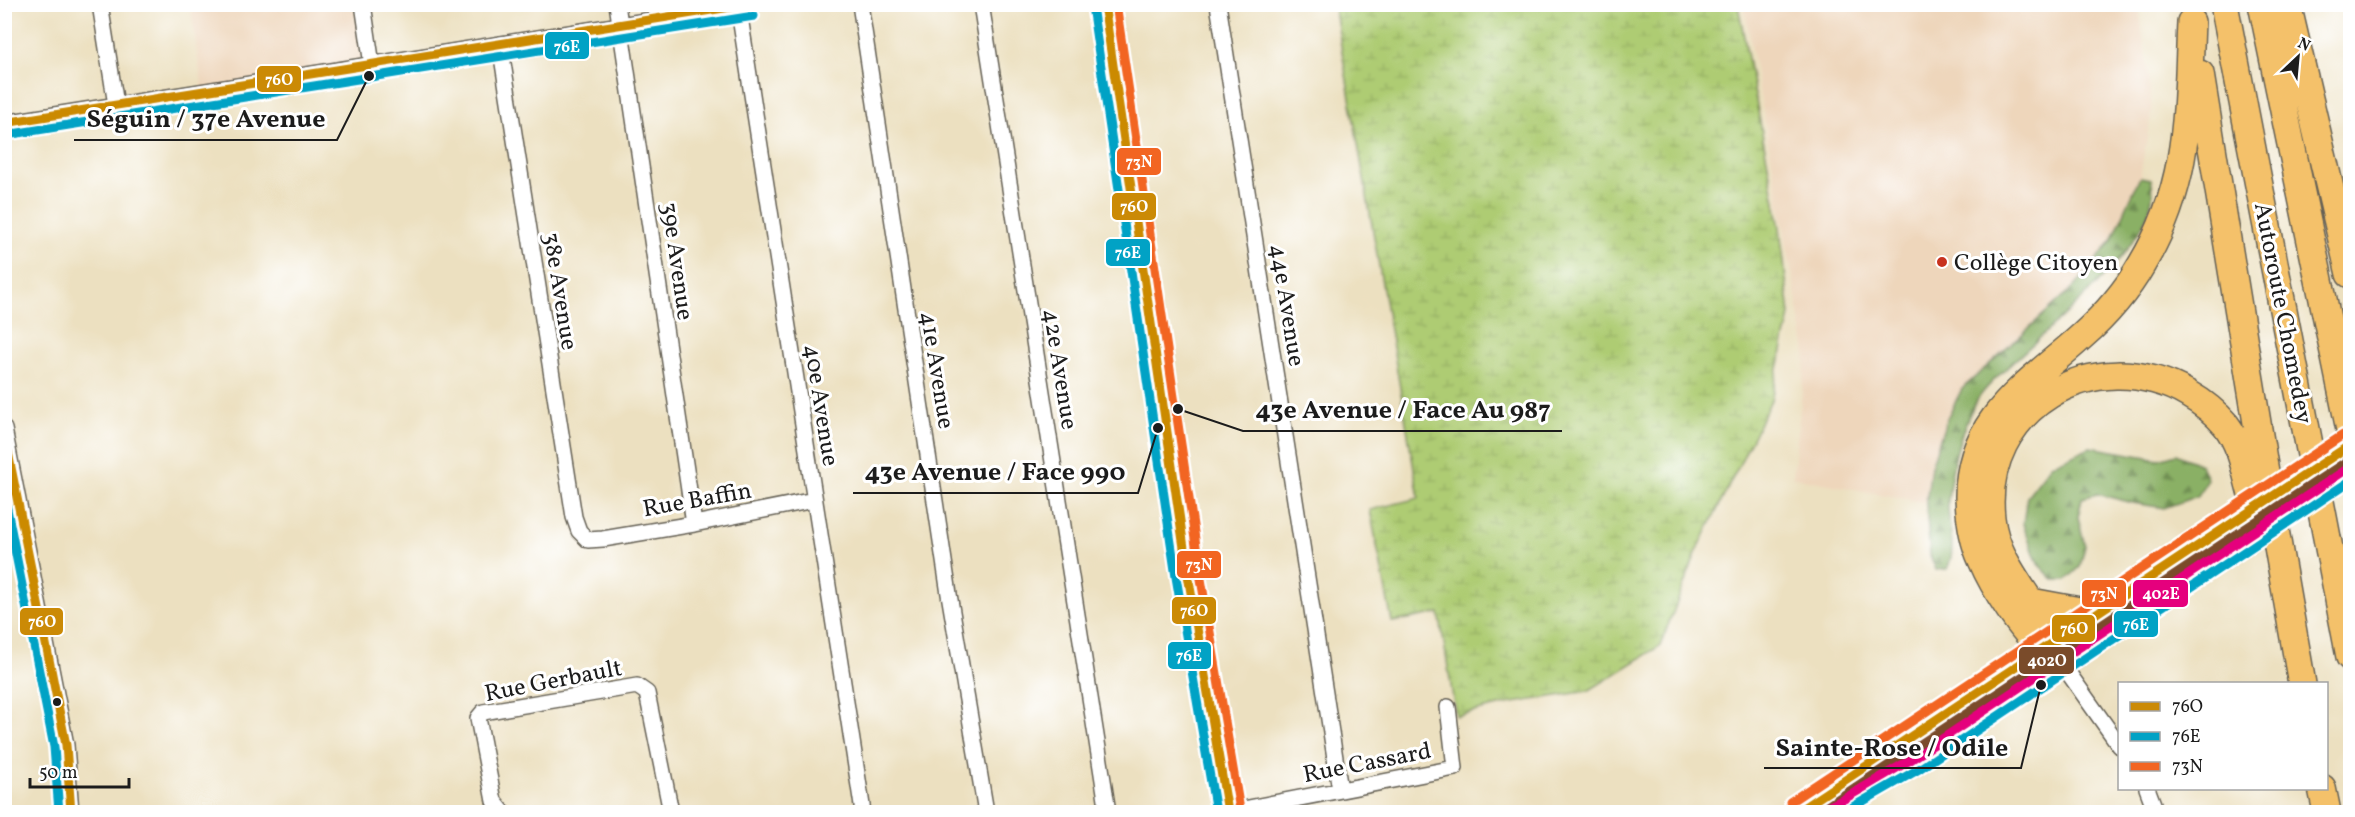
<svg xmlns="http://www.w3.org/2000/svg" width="2355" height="817" viewBox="0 0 2355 817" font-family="Vollkorn,serif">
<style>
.built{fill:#eed6bb}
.forest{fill:url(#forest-firs);stroke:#536640;stroke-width:1.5}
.wetland{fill:url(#wetland-marsh);stroke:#657448;stroke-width:1.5}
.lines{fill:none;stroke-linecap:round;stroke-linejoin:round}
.minor-casing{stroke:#656155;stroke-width:18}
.tertiary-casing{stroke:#656155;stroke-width:21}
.motorway-casing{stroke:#656155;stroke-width:30}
.minor{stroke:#fff;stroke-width:15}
.tertiary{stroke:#fff;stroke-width:18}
.motorway{stroke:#f4c16a;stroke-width:27}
.tertiary-bridge-casing{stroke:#656155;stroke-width:21;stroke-linecap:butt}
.tertiary-bridge{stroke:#fff;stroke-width:18}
.bus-1-casing{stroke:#fff;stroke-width:14}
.bus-2-casing{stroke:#fff;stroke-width:14}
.bus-3-casing{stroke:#fff;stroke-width:14}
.bus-4-casing{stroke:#fff;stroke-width:14}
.bus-5-casing{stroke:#fff;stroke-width:14}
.bus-1{stroke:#cb8a06;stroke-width:9}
.bus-2{stroke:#01a2c5;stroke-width:9}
.bus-3{stroke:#f26522;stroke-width:9}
.bus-4{stroke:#7a4b2a;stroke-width:9}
.bus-5{stroke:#e5007d;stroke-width:9}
.poi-dot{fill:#c8321e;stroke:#fff;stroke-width:2}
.bus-dot{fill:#1c1c1c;stroke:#fff;stroke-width:2}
.labels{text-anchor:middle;stroke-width:6;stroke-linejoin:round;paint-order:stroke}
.street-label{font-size:24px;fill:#1c1c1c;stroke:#fff}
.poi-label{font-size:24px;fill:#1c1c1c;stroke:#fff;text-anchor:start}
.leader{fill:none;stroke:#1c1c1c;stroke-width:2}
.callout-dot{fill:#1c1c1c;stroke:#fff;stroke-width:2}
.callout-label{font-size:26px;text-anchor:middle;font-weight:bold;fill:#1c1c1c;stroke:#fff;stroke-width:6;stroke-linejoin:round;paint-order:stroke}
.line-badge{stroke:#fff;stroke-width:2}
.badge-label{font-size:16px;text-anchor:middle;font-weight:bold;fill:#fff}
</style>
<defs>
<pattern id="forest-firs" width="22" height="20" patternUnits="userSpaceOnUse" patternTransform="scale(1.5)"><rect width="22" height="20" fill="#8ab065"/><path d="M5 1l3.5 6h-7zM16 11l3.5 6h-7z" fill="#708e52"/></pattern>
<pattern id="wetland-marsh" width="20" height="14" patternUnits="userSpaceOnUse" patternTransform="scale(1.5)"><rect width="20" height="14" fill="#aecc73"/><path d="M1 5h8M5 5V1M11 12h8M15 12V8" fill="none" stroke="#95af63"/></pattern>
</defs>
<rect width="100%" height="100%" fill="#fff"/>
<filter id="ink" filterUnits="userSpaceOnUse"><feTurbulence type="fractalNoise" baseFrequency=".0167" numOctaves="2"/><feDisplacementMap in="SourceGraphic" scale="12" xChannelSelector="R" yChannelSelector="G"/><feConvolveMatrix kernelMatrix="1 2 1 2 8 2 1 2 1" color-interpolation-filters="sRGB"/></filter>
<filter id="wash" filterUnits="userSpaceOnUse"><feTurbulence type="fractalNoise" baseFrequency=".008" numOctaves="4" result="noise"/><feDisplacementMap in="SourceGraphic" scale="24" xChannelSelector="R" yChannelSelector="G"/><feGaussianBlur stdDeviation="1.35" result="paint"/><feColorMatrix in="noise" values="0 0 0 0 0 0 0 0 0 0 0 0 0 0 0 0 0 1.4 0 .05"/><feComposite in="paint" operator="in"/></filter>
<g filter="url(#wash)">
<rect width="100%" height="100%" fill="#ece0c0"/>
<!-- built -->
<path class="built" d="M190,5H363L372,65L203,91Z
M1744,5H2139L2152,109L2140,177L2112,240L2077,284L1962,389L1931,466L1926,503L1793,477L1806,352Z"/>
<!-- forest -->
<path class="forest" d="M2140,177L2151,179C2170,244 2022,345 1984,391C1963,415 1950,470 1948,502C1947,526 1958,547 1947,569L1936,570L1930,555L1926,503L1931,466L1947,418L1962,389L2077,284L2112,240Z
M2090,447L2159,459L2176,454L2201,465L2207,479L2198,496L2164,508L2133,503L2097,494L2082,498L2078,517L2085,546L2080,567L2066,580H2054L2038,564L2023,524L2027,496L2051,465Z"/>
<!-- wetland -->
<path class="wetland" d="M1334,5H1738L1780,228L1790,315L1771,400L1697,551L1660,646L1588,691L1507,704L1456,716L1439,613L1392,622L1370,510L1419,498Z"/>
</g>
<g filter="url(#ink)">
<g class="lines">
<!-- minor casing -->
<g class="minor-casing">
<path id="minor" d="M100,4L116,105
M363,4L372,65
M617,4L694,524
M738,4L863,812
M860,4L949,594L986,812
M981,4L1108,812
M1104,4L1188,575L1228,812
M1218,4L1340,790
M500,44L574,517L579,531L588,540L603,539L694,524L814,500
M4,123L752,4
M4,429L66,745L71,812
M2060,661L2120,746
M2147,788L2156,812
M503,812L494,801L478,718L483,712L637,686L647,693L671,812
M1228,812L1455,768L1448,707"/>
</g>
<!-- tertiary casing -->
<g class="tertiary-casing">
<path id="tertiary" d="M1797,812L2233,523
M1817,812L1844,799L1912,759L2237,542"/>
</g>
<!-- motorway casing -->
<g class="motorway-casing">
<path id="motorway" d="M2224,4L2350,657
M2262,4L2350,430
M2287,4L2350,274
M2200,74L2266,478L2302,684
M2031,602L2096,614
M2053,643C2036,600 1996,566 1991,518C1979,408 2094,340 2188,394C2202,402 2215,412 2226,425C2243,447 2246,476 2254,501
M2044,649C2022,633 1993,586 1982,560C1973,541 1970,520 1969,498C1968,418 2028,385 2081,337C2105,316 2126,292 2142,264C2190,184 2187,112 2191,22
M2322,788L2327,812"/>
</g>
<!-- minor -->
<use href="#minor" class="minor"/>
<!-- tertiary -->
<use href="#tertiary" class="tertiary"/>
<!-- motorway -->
<use href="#motorway" class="motorway"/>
<!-- tertiary-bridge casing -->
<g class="tertiary-bridge-casing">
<path id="tertiary-bridge" d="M2233,523L2350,445
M2237,542L2350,467"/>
</g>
<!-- tertiary-bridge -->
<use href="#tertiary-bridge" class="tertiary-bridge"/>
<!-- bus-1 casing -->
<g class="bus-1-casing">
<path id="bus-1" d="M1104,4L1188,575L1228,812
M4,123L749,4
M4,432L66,745L71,812
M1797,812L2350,445"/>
</g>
<!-- bus-2 casing -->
<g class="bus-2-casing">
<path id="bus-2" d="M1092,6L1176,577L1216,812
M6,135L754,16
M4,494L54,747L59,812
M1844,812L1919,769L2350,481"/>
</g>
<!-- bus-3 casing -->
<g class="bus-3-casing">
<path id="bus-3" d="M1116,4L1200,573L1240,810
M1790,802L2343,435"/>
</g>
<!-- bus-4 casing -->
<g class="bus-4-casing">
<path id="bus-4" d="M1818,812L2350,459"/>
</g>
<!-- bus-5 casing -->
<g class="bus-5-casing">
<path id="bus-5" d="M1817,812L1844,799L1912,759L2350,467"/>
</g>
<!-- bus-1 -->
<use href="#bus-1" class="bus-1"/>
<!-- bus-2 -->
<use href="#bus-2" class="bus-2"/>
<!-- bus-3 -->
<use href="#bus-3" class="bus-3"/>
<!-- bus-4 -->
<use href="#bus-4" class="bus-4"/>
<!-- bus-5 -->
<use href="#bus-5" class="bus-5"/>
</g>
</g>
<!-- markers -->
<circle class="poi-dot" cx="1942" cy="262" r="6"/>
<circle class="bus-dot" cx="57" cy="702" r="5"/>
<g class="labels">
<!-- street labels -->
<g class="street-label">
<text transform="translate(678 261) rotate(82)" y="8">39e Avenue</text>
<text transform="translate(561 291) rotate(81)" y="8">38e Avenue</text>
<text transform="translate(1288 305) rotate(81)" y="8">44e Avenue</text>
<text transform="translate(2284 313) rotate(79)" y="8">Autoroute Chomedey</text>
<text transform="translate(1061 369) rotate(81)" y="8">42e Avenue</text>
<text transform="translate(938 370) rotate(81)" y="8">41e Avenue</text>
<text transform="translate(822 405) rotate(81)" y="8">40e Avenue</text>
<text transform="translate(697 499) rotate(-10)" y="8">Rue Baffin</text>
<text transform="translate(553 680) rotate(-11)" y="8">Rue Gerbault</text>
<text transform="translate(1367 762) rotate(-11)" y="8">Rue Cassard</text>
</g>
<!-- poi labels -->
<g class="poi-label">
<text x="1954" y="270">Collège Citoyen</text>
</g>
</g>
<!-- callouts -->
<path class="leader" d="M369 76L337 140H74M1178 409L1243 431H1562M1158 428L1138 493H853M2041 685L2021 768H1764"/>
<g class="callout-dot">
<circle cx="369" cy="76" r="6"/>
<circle cx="1178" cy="409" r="6"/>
<circle cx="1158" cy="428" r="6"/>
<circle cx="2041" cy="685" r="6"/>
</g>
<g class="callout-label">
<text x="206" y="127">Séguin / 37e Avenue</text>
<text x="1403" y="418">43e Avenue / Face Au 987</text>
<text x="995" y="480">43e Avenue / Face 990</text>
<text x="1892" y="756">Sainte-Rose / Odile</text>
</g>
<g class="line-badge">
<rect x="544" y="31" width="46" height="29" rx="6" fill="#01a2c5"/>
<rect x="256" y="65" width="46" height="28" rx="6" fill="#cb8a06"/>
<rect x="1116" y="147" width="46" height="29" rx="6" fill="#f26522"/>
<rect x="1111" y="192" width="46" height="29" rx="6" fill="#cb8a06"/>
<rect x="1105" y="238" width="46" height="29" rx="6" fill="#01a2c5"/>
<rect x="1176" y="550" width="46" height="29" rx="6" fill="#f26522"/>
<rect x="2132" y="579" width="57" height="29" rx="6" fill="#e5007d"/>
<rect x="2081" y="579" width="46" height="29" rx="6" fill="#f26522"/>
<rect x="1171" y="596" width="46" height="29" rx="6" fill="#cb8a06"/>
<rect x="19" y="607" width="45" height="29" rx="6" fill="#cb8a06"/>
<rect x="2113" y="610" width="46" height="28" rx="6" fill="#01a2c5"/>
<rect x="2051" y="614" width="45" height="29" rx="6" fill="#cb8a06"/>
<rect x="1167" y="641" width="45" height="29" rx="6" fill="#01a2c5"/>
<rect x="2018" y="646" width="57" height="29" rx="6" fill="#7a4b2a"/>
</g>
<g class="badge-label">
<text x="567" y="52">76E</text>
<text x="279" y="85">76O</text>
<text x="1139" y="167">73N</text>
<text x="1134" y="212">76O</text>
<text x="1128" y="258">76E</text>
<text x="1199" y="570">73N</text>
<text x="2161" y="599">402E</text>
<text x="2104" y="599">73N</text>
<text x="1194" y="616">76O</text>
<text x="42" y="627">76O</text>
<text x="2136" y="630">76E</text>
<text x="2074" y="634">76O</text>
<text x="1189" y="661">76E</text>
<text x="2047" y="666">402O</text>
</g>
<!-- margin -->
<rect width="2355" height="817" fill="none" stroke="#fff" stroke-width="24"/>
<!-- legend -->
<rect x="2118" y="682" width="210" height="108" fill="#ffffff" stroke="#a4a4a4" stroke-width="1.5"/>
<rect x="2130" y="702" width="30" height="9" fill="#cb8a06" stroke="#a4a4a4" stroke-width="1.5"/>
<text x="2172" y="712" font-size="18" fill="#1c1c1c">76O</text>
<rect x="2130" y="732" width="30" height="9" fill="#01a2c5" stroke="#a4a4a4" stroke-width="1.5"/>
<text x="2172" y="742" font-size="18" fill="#1c1c1c">76E</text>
<rect x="2130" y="762" width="30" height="9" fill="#f26522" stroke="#a4a4a4" stroke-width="1.5"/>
<text x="2172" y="772" font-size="18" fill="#1c1c1c">73N</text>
<!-- north arrow -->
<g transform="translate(2298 57) rotate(26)" stroke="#ffffff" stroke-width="4.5" paint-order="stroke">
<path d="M0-4.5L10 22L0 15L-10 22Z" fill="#1c1c1c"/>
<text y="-9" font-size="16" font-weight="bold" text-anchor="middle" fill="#1c1c1c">N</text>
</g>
<!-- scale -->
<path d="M30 778v9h99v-9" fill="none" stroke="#1c1c1c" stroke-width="3"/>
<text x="39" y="778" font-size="18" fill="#1c1c1c" stroke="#ffffff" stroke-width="4.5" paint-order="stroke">50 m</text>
</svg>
